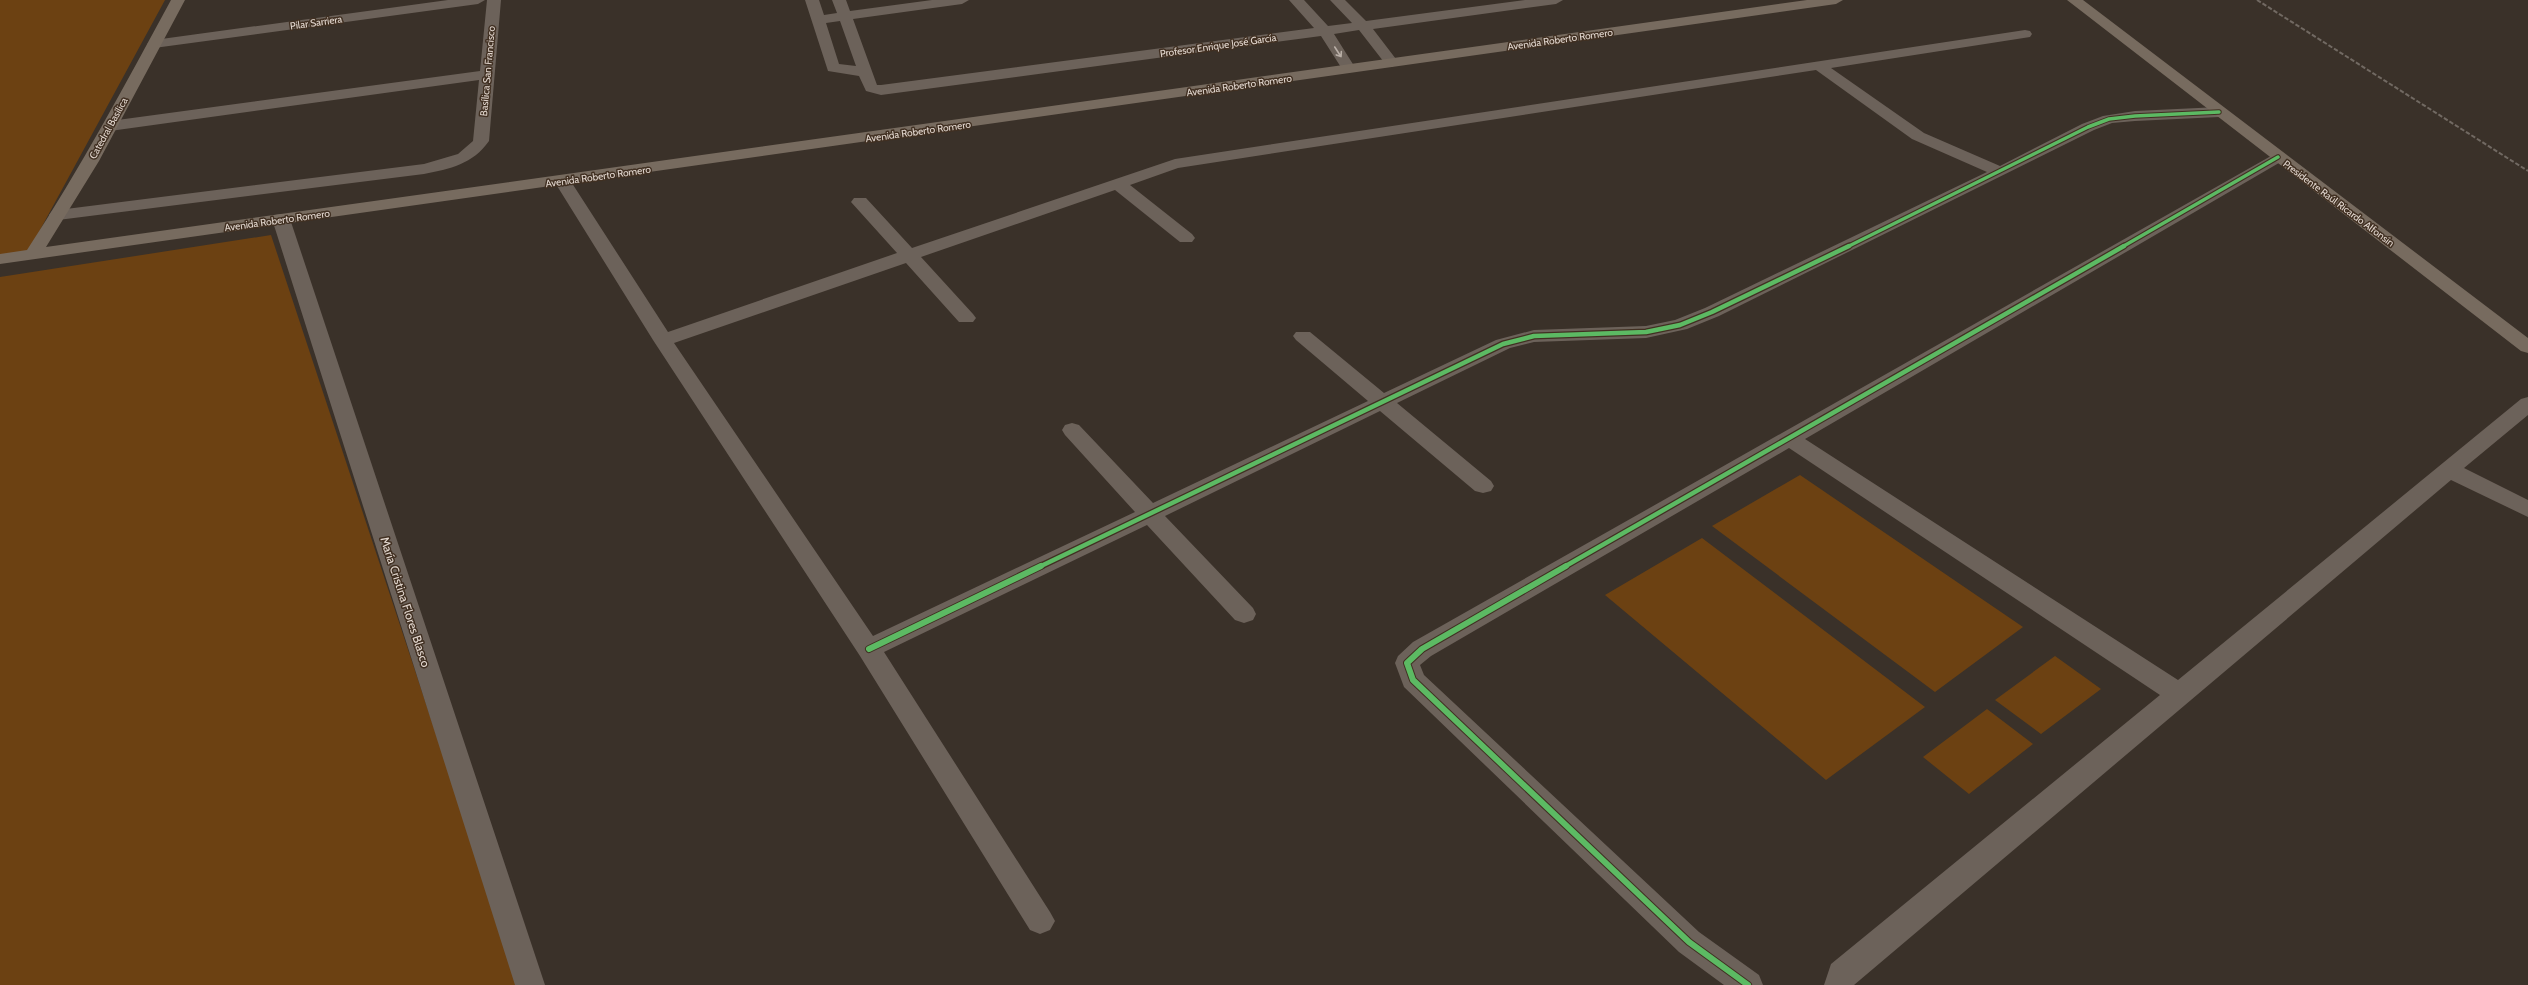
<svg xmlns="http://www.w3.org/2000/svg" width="2528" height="985" viewBox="0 0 2528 985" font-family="Cabin,sans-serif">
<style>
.green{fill:#6c4112}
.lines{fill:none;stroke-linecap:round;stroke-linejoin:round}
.minor{fill:#6c625a;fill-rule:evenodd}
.major{fill:#776b5f;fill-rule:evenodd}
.rail{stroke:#716962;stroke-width:2;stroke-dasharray:4.5 2;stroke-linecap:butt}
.cycleway-far2-casing{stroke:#413022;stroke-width:5.5}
.cycleway-far1-casing{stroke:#413022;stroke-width:7}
.cycleway-casing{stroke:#413022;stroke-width:8}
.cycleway-far2{stroke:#5cba63;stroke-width:3.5}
.cycleway-far1{stroke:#5cba63;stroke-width:4.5}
.cycleway{stroke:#5cba63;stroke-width:6}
.oneway{stroke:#b9afa7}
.labels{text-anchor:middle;stroke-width:3;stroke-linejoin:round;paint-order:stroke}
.far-street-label{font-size:10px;fill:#e3d8d0;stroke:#413022}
.street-label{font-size:12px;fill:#e3d8d0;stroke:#413022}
</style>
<rect width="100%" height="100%" fill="#3a3129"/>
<!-- green -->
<path class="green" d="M0,0H165L28,252L0,256Z
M271,235L519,985H0V277Z
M1800,475L2023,627L1935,692L1712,526Z
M1702,538L1925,707L1826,780L1605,595Z
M2055,656L2101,689L2041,734L1995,700Z
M1987,709L2033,744L1969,794L1923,757Z"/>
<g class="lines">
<!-- minor -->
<path class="minor" d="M448,0H485L478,4L154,48L147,44L154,40Z
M487,0H501L489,141C473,164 450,169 424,174L58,220L52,219L49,215L52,211L58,210L424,164L458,154L473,141L479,80L110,131L102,126L110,121L480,71Z
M805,0H819L824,15L837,13L832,0H846L850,11L932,0H969L962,4L853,19L877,85H881L1314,28L1289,0H1304L1328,26L1352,23L1330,0H1345L1366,21L1525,0H1563L1556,4L1373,29L1399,63L1392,67L1387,66L1359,30L1334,34L1356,69L1349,73L1344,72L1321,36L881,95L866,91L859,76L828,71ZM840,21L856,66L839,64L826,23Z
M2025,30L2030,31L2032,34L2030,37L1831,68L1924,133L2000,166L2082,124L2103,116L2135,111L2219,107L2227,112L2219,117L2135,121L2112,123L2094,130L1719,316L1687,329L1646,338L1534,342L1510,348L1397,403L1491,481L1494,486L1491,491L1483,493L1475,491L1380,411L1165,516L1253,608L1256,614L1253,620L1244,623L1235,620L1147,525L884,652L1050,912L1055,921L1050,930L1040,934L1030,930L860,656L653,340L554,181L556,177H568L668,332L897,253L851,202L854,198H866L912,248L1175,159ZM1816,70L1912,139L1987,172L1705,308L1675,320L1646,326L1534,330L1496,340L1384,393L1310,332H1296L1293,336L1296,340L1368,401L1153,503L1079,425L1072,423L1065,425L1062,430L1065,435L1135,512L873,636L674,343L906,263L959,322H973L976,318L973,314L921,257L1115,190L1180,242H1192L1195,238L1192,234L1130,185L1178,168Z
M2278,152L2284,154L2286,157L2284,160L1805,439L2178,680L2521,399L2528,397V415L2464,468L2528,500V517L2451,480L1854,985H1824L1831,964L2160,695L1789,448L1431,656L1420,665L1424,675L1699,932L1759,975L1763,985H1724L1679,952L1404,687L1395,663L1398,656L1413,642Z
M281,214L287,215L290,219L545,985H515L272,219L275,215Z"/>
<!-- major -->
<path class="major" d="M171,0H185L99,161L46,247L1807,0H1843L1836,4L0,264V254L27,250C80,169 125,85 171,0Z
M2067,0H2083L2528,338V353L2521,351Z"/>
<!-- rail -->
<path class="rail" d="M2257,0L2528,171"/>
<!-- cycleway-far2 casing -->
<g class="cycleway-far2-casing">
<path id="cycleway-far2" d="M1847,247L2088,127L2109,119L2135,116L2219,112
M2122,247L2278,157"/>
</g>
<!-- cycleway-far1 casing -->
<g class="cycleway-far1-casing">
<path id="cycleway-far1" d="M1039,567L1503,344L1534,336L1646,332L1680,325L1712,312L1849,246
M1564,567L2124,246"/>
</g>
<!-- cycleway casing -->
<g class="cycleway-casing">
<path id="cycleway" d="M1566,566L1422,649L1407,663L1413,680L1689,942L1748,985
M869,649L1041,566"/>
</g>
<!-- cycleway-far2 -->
<use href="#cycleway-far2" class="cycleway-far2"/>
<!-- cycleway-far1 -->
<use href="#cycleway-far1" class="cycleway-far1"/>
<!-- cycleway -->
<use href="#cycleway" class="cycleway"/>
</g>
<!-- one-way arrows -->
<defs><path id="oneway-shaft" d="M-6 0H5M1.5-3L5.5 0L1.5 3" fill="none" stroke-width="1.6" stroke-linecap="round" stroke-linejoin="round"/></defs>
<use class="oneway" href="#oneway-shaft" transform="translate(1338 52) rotate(57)"/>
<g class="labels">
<!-- far-street labels -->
<g class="far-street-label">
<text transform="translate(316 22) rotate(-8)" y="4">Pilar Sarriera</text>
<text transform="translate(1560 39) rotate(-8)" y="4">Avenida Roberto Romero</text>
<text transform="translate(1218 45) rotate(-8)" y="4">Profesor Enrique José García</text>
<text transform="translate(487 71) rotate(-85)" y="4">Basílica San Francisco</text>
<text transform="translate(1239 85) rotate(-8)" y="4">Avenida Roberto Romero</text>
<text transform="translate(108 128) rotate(-61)" y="4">Catedral Basílica</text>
<text transform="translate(918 131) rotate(-8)" y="4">Avenida Roberto Romero</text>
<text transform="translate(598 176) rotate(-8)" y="4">Avenida Roberto Romero</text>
<text transform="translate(2339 203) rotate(37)" y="4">Presidente Raúl Ricardo Alfonsín</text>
<text transform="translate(277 220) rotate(-8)" y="4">Avenida Roberto Romero</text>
</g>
<!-- street labels -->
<g class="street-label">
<text transform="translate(405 602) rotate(72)" y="4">María Cristina Flores Blasco</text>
</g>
</g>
</svg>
